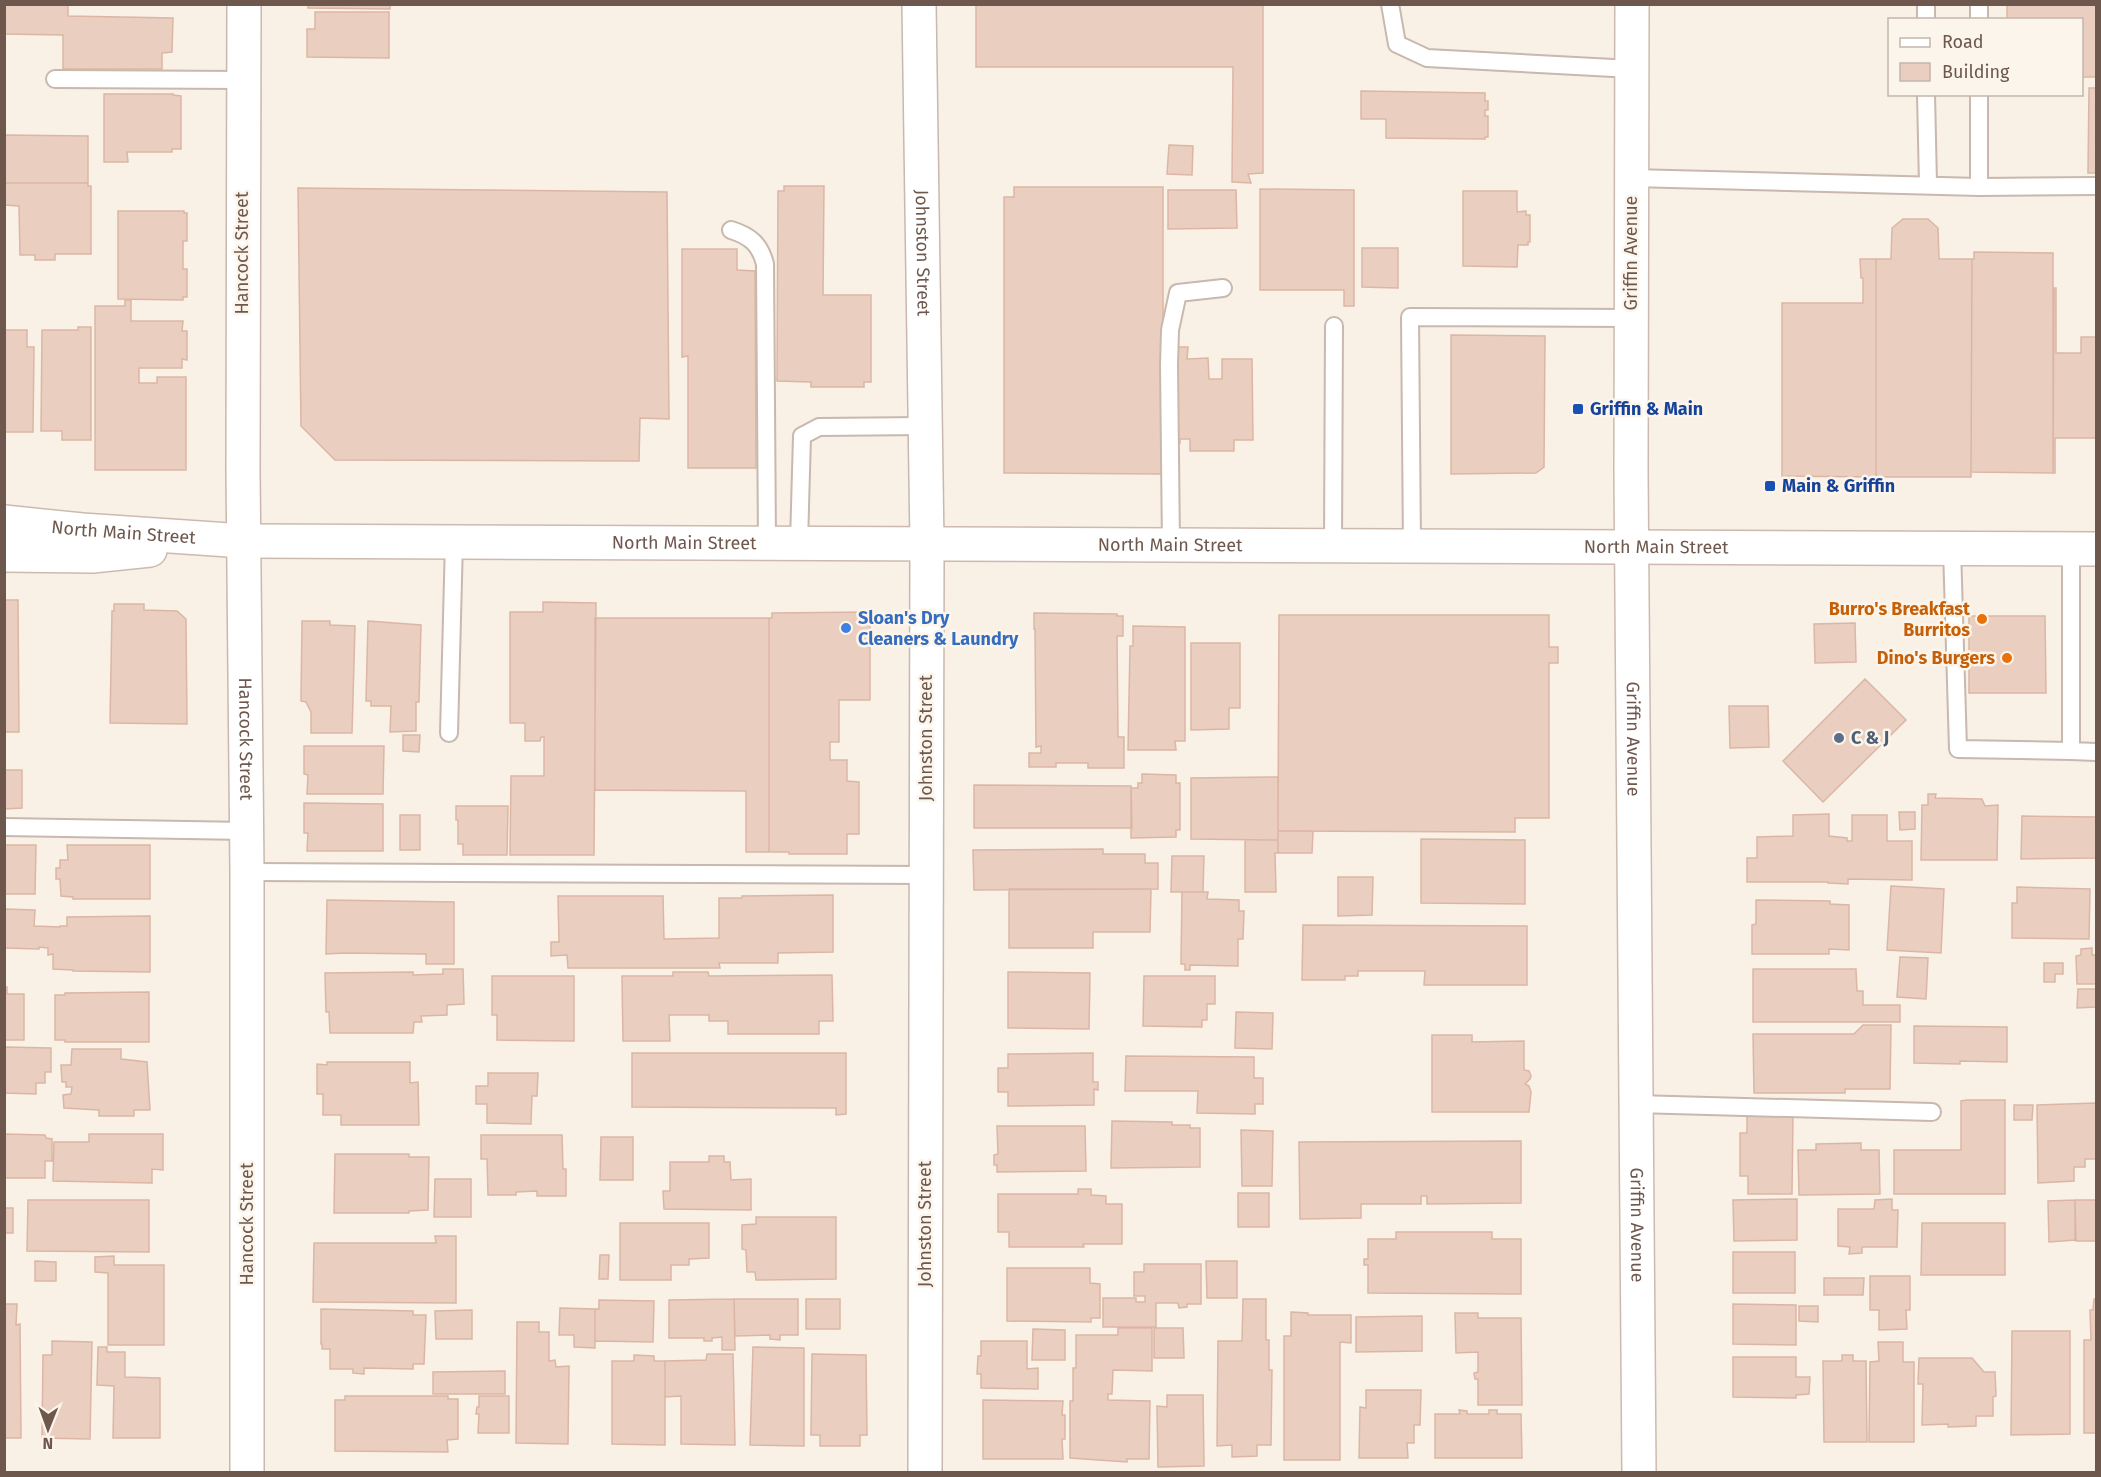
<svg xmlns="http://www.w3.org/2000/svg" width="2101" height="1477" viewBox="0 0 2101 1477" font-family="'Fira Sans',sans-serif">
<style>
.building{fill:#eacfc1;stroke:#dbb6a4;stroke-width:1.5}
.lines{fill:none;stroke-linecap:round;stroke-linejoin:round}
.service-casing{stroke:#c8b8ad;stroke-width:20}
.minor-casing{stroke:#c8b8ad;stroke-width:36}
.secondary-casing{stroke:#cdbaae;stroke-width:36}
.service{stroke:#fff;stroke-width:16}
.minor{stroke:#fff;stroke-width:33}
.secondary{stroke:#fff;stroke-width:33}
.transit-dot{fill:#1a4fb4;stroke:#fcf5eb;stroke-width:2}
.food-dot{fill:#e8710a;stroke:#fcf5eb;stroke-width:2}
.shop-dot{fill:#3f7fe0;stroke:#fcf5eb;stroke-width:2}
.service-dot{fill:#5c6f8a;stroke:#fcf5eb;stroke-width:2}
.labels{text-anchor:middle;stroke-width:5;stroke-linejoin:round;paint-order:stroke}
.street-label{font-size:18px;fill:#6e584e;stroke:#fcf5eb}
.transit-label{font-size:18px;font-weight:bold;fill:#164399;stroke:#fcf5eb;text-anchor:start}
.food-label{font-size:18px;font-weight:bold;fill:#c56008;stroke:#fcf5eb;text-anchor:end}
.shop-label{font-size:18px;font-weight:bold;fill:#366cbe;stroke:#fcf5eb;text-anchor:start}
.service-label{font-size:18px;font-weight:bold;fill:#4e5e75;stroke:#fcf5eb;text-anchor:start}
</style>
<rect width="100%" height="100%" fill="#f9f0e6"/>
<!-- building -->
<path class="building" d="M4,4H68V16L173,18L172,52L162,53V69H63V35L4,34Z
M308,4H390V9L308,8Z
M976,4H1263V173L1248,174L1251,183L1232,182L1233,67H976Z
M2007,4H2096V77H2082V20H2007Z
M315,12H389V58L307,57V29H315Z
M2089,88H2096V173H2088Z
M1361,91L1485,93V101H1488V110H1485V116H1488V137H1485V139L1386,138V119H1361Z
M104,94H173V95L181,96V149H172V152H127L128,162H104Z
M4,135L88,136V183H4Z
M1169,145L1193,146L1192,175L1167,174Z
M4,183H88V186H91V254H55V260H35V255H20L19,206L4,205Z
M784,186H824L823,295H871V382H864V387H811V382L777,381L778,191H784Z
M1014,187H1163V474L1004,473V197H1014Z
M298,188L667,192L669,419L640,418L639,461L335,460L301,426Z
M1260,189L1354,190V306H1344V290H1260Z
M1168,190H1236L1237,228L1168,229Z
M1463,191H1517V212L1526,211V215H1530V242H1528V245H1518L1517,267L1463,266Z
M118,211H184V213H187V241H183V269H187V297H183V300L118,299Z
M1903,219H1928L1938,228L1939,259H1972L1971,477H1876V259H1891L1892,228Z
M1362,248H1398V288L1362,287Z
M682,249H737V270L755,271L756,468H688V356L682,357Z
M1974,252L2053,253V473L1971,472L1972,259H1974Z
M1860,259H1876V477L1782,476V303H1863V278H1861Z
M2054,288H2056V353H2081V337H2096V438H2055V473H2053Z
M125,300H131V321H183L182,331H187V360L182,359V368H139V383H157V377H186V470H95V306H125Z
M78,327H91V440H62V431H41L42,330H78Z
M4,330H27V347H34L33,432H4Z
M1451,335L1545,336L1544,467L1536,473L1451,474Z
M1176,347H1188L1187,359L1208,358L1209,379H1222V359H1252L1253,440H1234V451H1190V439H1180V443H1173Z
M4,600H18L19,732H4Z
M543,602L596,603L594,855H510L511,776H544V737H541L540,741H525V723H510V612H543Z
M114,604H144V610L177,611L186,619L187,724L110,723L112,611H114Z
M870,612V700H839V742H830V760H847V781L859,782V834H847V854H789V852H769V618H772V613Z
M1034,613L1117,614V616H1123V636H1117L1118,737H1124V768H1088V763H1056V767H1029V753H1041V746L1036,747L1035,629H1034Z
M1279,615H1549V647H1558V663H1549V818H1515V832L1278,831Z
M1969,616H2045L2046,693H1969Z
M595,618H769V852H746V791L595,790Z
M302,621H330V625L355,626L352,733H311V712L306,702L301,701Z
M368,621L421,625L419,702H416V731L390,732L391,706H371V701H366Z
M1855,623L1856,662L1815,663L1814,624Z
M1133,626L1185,627V741H1175L1176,750H1128L1130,646H1133Z
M1191,643H1240V708H1229V729L1191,730Z
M1865,679L1906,720L1823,802L1783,761Z
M1729,706H1768L1769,747L1730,748Z
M403,735H420L419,752L403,751Z
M304,746H384L383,794H307L308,775L304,774Z
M4,770H22V808L4,809Z
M1142,774L1176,775V783H1180V830H1176V837L1131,838V788H1138V783H1142Z
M1278,777V840L1191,839V778Z
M974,785L1131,786L1132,828H974Z
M1928,794H1936L1935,798L1982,799L1985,806L1998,805L1997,860H1921L1922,805H1928Z
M304,803L383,804V851H307L308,833H304Z
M456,806H508L507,855H463V844H458V820H456Z
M1899,812H1915V829L1900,830Z
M1829,814V836L1847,838V841H1852V815H1887V841H1912V880L1848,879V884L1828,883V882H1747V858H1757V837L1793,836V815Z
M400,815H420V850H400Z
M2022,816L2096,817V858L2021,859Z
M1278,831H1313L1312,853H1278Z
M1421,839L1525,840V904L1421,903Z
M1245,840H1278V853H1275L1276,892H1245Z
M4,845H36L35,894H4Z
M67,845H150V899H73V897L61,896L60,879H56V868H60V860H68Z
M1103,849V854H1145V863H1158V889L974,890L973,850Z
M1172,856H1204L1203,892H1171Z
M1338,877H1373L1372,915L1338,916Z
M1891,886L1944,889L1941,953L1887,950Z
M2017,887L2090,889L2089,939L2012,938V903H2017Z
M1009,889H1151L1150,932H1093V948H1009Z
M1182,892H1208L1207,899L1239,900V911H1244L1243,939H1238V966L1190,965V970H1185V964H1181Z
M833,895V952L778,953V963H719L720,968H568L567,955L551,956V942H559L558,896H663L664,939L719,938V898H742V896Z
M327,900L454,902V964H426V954L344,953L326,954Z
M1756,900L1830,901V904L1849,905V950L1829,949V954H1752V925L1756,924Z
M4,909L35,910L34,926L60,927V926H67V917L150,916V972L73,971V970L53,969V954L48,955V948L39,947V949L4,948Z
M1303,925L1527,926V985H1424L1425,971H1358V976H1345V980H1302Z
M2092,948V955H2096V984H2077L2076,956L2081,955V949Z
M1900,957L1928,958L1926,999L1897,997Z
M2044,963H2063V974H2055V982H2044Z
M443,969H463L464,1004L447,1005V1015L421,1016L422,1022H414L413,1033H330L329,1012H326L325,973L413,972V975L443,974Z
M1753,969H1856L1857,991H1863V1005H1900V1022H1753Z
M673,972H708L709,976L832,975L833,1021H819V1034H728V1021H709V1015H669L670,1041H623L622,976H673Z
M1008,972L1090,973L1089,1029L1008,1028Z
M492,976H574V1041L497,1040V1015H492Z
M1144,976H1215V1004H1207V1020H1202V1027L1143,1026Z
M4,987H7V994H24V1040H4Z
M2078,989H2096V1007L2077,1008Z
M149,992V1042H65V1040H55V995H65V993Z
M1236,1012L1273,1013L1272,1049L1235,1048Z
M1863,1025H1891L1890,1089H1845V1093H1754L1753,1034H1854Z
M1914,1026L2007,1027V1062L1960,1061V1064L1914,1063Z
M1432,1035H1472V1042L1524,1041V1070L1529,1071L1531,1076L1530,1079L1525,1084L1529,1086L1531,1092L1529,1112H1432Z
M4,1047L51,1048V1072H45V1083H36V1094L4,1093Z
M72,1049H121V1059L147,1062L150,1110H134V1116H99V1110L64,1108L63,1095L71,1094L72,1087H66V1082H62L61,1065H71Z
M632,1053H846V1114L836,1115V1108L632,1107Z
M1093,1053V1082H1098V1090L1094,1089V1105L1008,1106V1092H998V1068H1008V1054Z
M1126,1056L1254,1057V1078H1263V1104H1255V1114L1197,1113L1198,1091H1125Z
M327,1062H410V1083L418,1082L419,1125H341V1115H323V1094H317V1064L327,1065Z
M488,1073H538L537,1096H532L531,1124L487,1123V1104H476V1086H488Z
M1967,1100H2005V1194H1894V1150H1961V1101Z
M2096,1103V1159H2085V1167H2074V1181L2038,1183L2037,1105Z
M2014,1105H2033L2032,1120H2014Z
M1747,1114H1793L1792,1194H1748V1176H1740V1133H1747Z
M1112,1121L1172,1122V1125H1190V1128H1200V1167L1111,1168Z
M997,1126H1085L1086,1171L997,1172V1165H994V1155L998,1154Z
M1241,1130L1273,1131L1272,1186H1242Z
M4,1134L45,1135L46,1138L52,1139V1161H45V1178H4Z
M89,1134H163V1170L152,1169V1183L53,1181L54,1142H89Z
M481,1135H562L563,1169H566V1196H537V1191L516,1192V1195H488L487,1159H481Z
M601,1137H633V1180H600Z
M1521,1141V1203L1427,1204V1196H1421V1204H1361V1218L1300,1219L1299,1142Z
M1861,1143V1150H1879L1880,1194L1799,1195L1798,1150H1816V1144Z
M335,1154H409V1157H429L428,1210L409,1211V1213H334Z
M709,1156H724V1162H730L731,1180L751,1179V1210L664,1209L663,1191H670V1162H709Z
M435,1179H471V1217H434Z
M1078,1189H1091V1195L1106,1196V1204H1122V1244H1083L1084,1247H1009V1232H998V1194H1078Z
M1238,1193H1269V1227H1238Z
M1797,1199V1240L1734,1241L1733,1200Z
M1892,1199V1210H1898L1897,1247H1862V1253L1849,1254L1850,1247L1838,1246V1209H1874L1875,1200Z
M28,1200H149V1252L27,1251Z
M2075,1200V1240L2049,1242L2048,1201Z
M2075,1200H2096V1241H2076Z
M4,1208H13V1233H4Z
M756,1217H836V1279L756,1280L755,1272H747L746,1250L742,1249V1225L756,1224Z
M620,1223H709V1258L689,1259V1265H671V1280H620Z
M1922,1223H2005V1275H1921Z
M1396,1232H1492V1239H1521V1294L1368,1293V1265H1364V1259H1368V1239H1396Z
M435,1236H456V1303L313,1302L314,1243H436Z
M1733,1252H1795V1293H1733Z
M600,1255H609L608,1279H599Z
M114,1256V1265H164V1345H108V1273L95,1272V1257Z
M35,1261L56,1262V1281H35Z
M1206,1261H1237V1298H1207Z
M1144,1264H1201V1304H1187V1307L1179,1308L1178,1303H1156V1327H1103V1298H1136V1302H1145V1296H1134V1272H1144Z
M1007,1268H1090V1283L1100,1284V1318H1091V1322L1007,1321Z
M1870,1276H1910V1310H1906L1907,1329L1879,1330V1310H1870Z
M1824,1278H1864L1863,1295H1824Z
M734,1299L735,1350H722V1337L712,1338V1341H704V1338H669V1300Z
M734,1299H798V1335H780V1340L770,1339V1335L735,1336Z
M806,1299H840V1329H806Z
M1243,1299H1266V1340H1269V1370H1272L1271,1445H1257V1456L1232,1457V1445L1217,1446L1218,1341H1242Z
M2094,1299H2096V1433H2084V1340H2091L2090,1310H2093Z
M599,1300L654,1301L653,1342L595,1341V1309H599Z
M4,1304H17L16,1325L20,1324L21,1438H4Z
M1733,1304L1796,1305V1345L1733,1344Z
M1799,1306H1818V1322L1799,1321Z
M560,1308L595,1309V1348L574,1347V1335H559Z
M321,1309L413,1311V1315H426L424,1364H413V1369L364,1368V1374L353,1373V1369H330V1349H322V1344H321Z
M472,1310V1339H436L435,1311Z
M1291,1312L1308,1313V1315H1351V1343L1340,1342V1460H1284V1336H1291Z
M1455,1313H1478V1318H1521L1522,1405H1478V1379H1475L1474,1373L1478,1372V1352L1456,1353Z
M1422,1316V1351L1356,1352V1317Z
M517,1322H539V1332H549V1361L555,1360L556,1367L569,1366L568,1444L516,1443Z
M1118,1328H1152V1371L1113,1370L1112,1394H1108V1400L1150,1401L1149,1459H1127V1462L1070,1458V1401H1073V1368H1076V1335H1118Z
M1154,1328H1183L1184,1358H1154Z
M1033,1329L1065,1330V1360H1032Z
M2012,1331H2070V1434L2011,1435Z
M52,1341L92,1342L90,1439L42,1438L43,1355H52Z
M981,1341H1027V1369L1038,1368V1389L981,1388V1374H977L978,1356H981Z
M1878,1342H1903V1362H1914V1442H1869L1870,1362L1879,1361Z
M98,1347H107V1352H125V1377L160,1378V1438H113L114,1386L97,1385Z
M753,1347L804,1348V1446L750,1445Z
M707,1354H733L735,1445L681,1444V1396L665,1397V1361L706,1360Z
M812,1354L866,1355L867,1435H860V1446H820V1435H811Z
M634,1355L654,1356V1361H665V1445L612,1444V1361H634Z
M1842,1355H1853V1361H1866L1867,1442H1824L1823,1361H1842Z
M1733,1357H1796V1377H1810L1809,1394L1796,1395V1398L1733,1397Z
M1919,1358H1972L1984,1372H1995L1996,1396L1993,1397V1416H1976V1426L1948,1427V1424L1922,1425L1923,1384H1918Z
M505,1371V1394H433V1372Z
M1366,1390H1421L1420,1425H1414V1443H1407L1408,1458H1359L1360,1407L1366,1408Z
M1167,1395H1203L1204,1466L1158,1467L1157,1406L1167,1407Z
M345,1396H448V1399H458V1439L447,1440L448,1452L335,1451V1400H345Z
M479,1396H509V1433H478L479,1414H476L477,1407H479Z
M983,1400L1063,1401L1062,1415H1065V1439H1062L1063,1459H983Z
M1459,1410L1467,1411V1414H1489V1410H1497V1414H1521L1522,1458H1435V1414H1460Z"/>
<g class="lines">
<!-- service casing -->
<g class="service-casing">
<path id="service" d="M1390,4L1397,44L1427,58L1632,69
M1926,4V20
M1979,20V4
M55,79L242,80
M1926,94L1928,185
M1631,178L1979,187L2096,186
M1979,187V94
M731,230C750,236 760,244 765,264L767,543
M799,543L802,436L819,427L924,426
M1171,545L1169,365L1170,330L1178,293L1223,288
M1333,546L1334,326
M1412,546L1410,317L1631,318
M1952,548L1958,749L2071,751V548
M449,733L454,541
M2071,751L2096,752
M4,827L247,831
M247,872L925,875
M1636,1104L1932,1112"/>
</g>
<!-- minor casing -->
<g class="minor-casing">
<g id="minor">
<path id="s1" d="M244,4L243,472L247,872V1472"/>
<path id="s2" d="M919,4L927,544L925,1472"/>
</g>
</g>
<!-- secondary casing -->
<g class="secondary-casing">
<g id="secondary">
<path id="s3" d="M1632,4L1631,472L1639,1472"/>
<path id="s4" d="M4,522L82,530L244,541L2096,549"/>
<path d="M4,555L92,556L150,550"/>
</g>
</g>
<!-- service -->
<use href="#service" class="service"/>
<!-- minor -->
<use href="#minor" class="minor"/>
<!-- secondary -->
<use href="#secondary" class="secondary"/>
</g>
<!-- markers -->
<g class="transit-dot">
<rect x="1572" y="403" width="12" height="12" rx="3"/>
<rect x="1764" y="480" width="12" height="12" rx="3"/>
</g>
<g class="food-dot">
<circle cx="1982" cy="619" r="6"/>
<circle cx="2007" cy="658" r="6"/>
</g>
<circle class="shop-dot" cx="846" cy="628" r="6"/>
<circle class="service-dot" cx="1839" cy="738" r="6"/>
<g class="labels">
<!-- street labels -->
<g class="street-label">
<text transform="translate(242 253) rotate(-90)" y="6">Hancock Street</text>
<text dy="6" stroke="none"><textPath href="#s2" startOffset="249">Johnston Street</textPath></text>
<text transform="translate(1631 253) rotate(-90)" y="6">Griffin Avenue</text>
<text dy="6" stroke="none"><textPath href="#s4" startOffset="120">North Main Street</textPath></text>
<text dy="6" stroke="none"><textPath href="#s4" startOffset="681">North Main Street</textPath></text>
<text dy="6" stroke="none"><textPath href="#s4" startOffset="1167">North Main Street</textPath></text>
<text dy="6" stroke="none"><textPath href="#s4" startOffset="1653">North Main Street</textPath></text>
<text dy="6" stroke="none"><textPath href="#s1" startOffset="735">Hancock Street</textPath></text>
<text transform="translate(926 738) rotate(-90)" y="6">Johnston Street</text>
<text dy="6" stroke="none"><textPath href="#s3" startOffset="735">Griffin Avenue</textPath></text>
<text transform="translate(247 1224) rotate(-90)" y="6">Hancock Street</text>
<text transform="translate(925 1224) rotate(-90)" y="6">Johnston Street</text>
<text dy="6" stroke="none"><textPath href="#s3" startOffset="1221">Griffin Avenue</textPath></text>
</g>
<!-- transit labels -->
<g class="transit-label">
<text x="1590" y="415">Griffin &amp; Main</text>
<text x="1782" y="492">Main &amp; Griffin</text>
</g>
<!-- food labels -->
<g class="food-label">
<text x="1970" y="615">Burro's Breakfast<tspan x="1970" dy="21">Burritos</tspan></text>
<text x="1995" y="664">Dino's Burgers</text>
</g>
<!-- shop labels -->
<g class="shop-label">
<text x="858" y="624">Sloan's Dry<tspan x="858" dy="21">Cleaners &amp; Laundry</tspan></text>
</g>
<!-- service labels -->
<g class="service-label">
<text x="1851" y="744">C &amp; J</text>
</g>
</g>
<!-- border -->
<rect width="2101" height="1477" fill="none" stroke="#6e584e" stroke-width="12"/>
<!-- legend -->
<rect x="1888" y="18" width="195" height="78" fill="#fcf5eb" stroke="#c3b6ac" stroke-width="1.5"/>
<rect x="1900" y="38" width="30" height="9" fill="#ffffff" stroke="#c3b6ac" stroke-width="1.5"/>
<text x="1942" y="48" font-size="18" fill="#6e584e">Road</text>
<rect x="1900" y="63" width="30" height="18" fill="#eacfc1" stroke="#c3b6ac" stroke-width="1.5"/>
<text x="1942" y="78" font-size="18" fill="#6e584e">Building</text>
<!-- north arrow -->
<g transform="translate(48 1429) rotate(181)" stroke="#fcf5eb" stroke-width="4.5" paint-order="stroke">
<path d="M0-4.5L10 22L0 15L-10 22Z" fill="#6e584e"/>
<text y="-9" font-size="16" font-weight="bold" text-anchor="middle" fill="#6e584e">N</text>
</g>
</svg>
